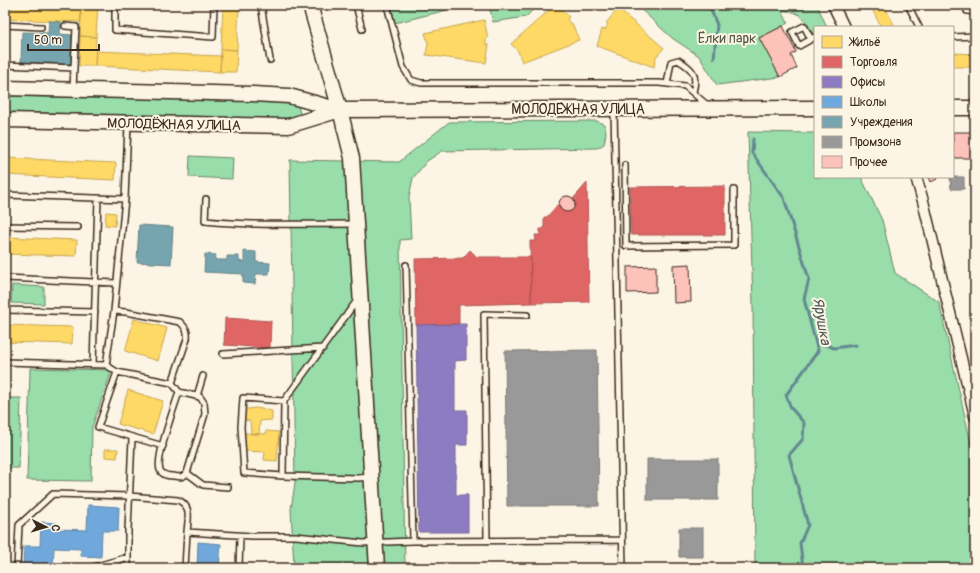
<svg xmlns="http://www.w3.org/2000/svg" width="980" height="573" viewBox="0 0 980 573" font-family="Pangolin,sans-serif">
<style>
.green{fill:#98ddaa;stroke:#6a8464}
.homes{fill:#ffd966;stroke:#c4a450}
.shops{fill:#e06666;stroke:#ae5450}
.offices{fill:#8e7cc3;stroke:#756392}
.schools{fill:#6fa8dc;stroke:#5f82a3}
.public{fill:#76a5af;stroke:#648084}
.industry{fill:#999;stroke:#7d7874}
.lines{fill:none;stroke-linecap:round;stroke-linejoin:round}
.stream{stroke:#638891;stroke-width:3}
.building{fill:#fdc2b9;stroke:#3b2a1e}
.lane-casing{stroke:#3b2a1e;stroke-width:8}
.street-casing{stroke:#3b2a1e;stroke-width:13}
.secondary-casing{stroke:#3b2a1e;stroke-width:17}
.lane{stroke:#fcf5e5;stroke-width:5}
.street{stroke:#fcf5e5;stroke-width:10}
.secondary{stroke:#fcf5e5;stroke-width:14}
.labels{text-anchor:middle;stroke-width:4;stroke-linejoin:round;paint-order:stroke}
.park-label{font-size:14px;fill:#525741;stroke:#fcf5e5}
.street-label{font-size:14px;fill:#3b2a1e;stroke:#fcf5e5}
.water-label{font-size:15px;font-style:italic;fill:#4f5958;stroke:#fcf5e5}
</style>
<rect width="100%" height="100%" fill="#fcf5e5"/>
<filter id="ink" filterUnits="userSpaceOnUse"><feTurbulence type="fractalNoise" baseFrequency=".025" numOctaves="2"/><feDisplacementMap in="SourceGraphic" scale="8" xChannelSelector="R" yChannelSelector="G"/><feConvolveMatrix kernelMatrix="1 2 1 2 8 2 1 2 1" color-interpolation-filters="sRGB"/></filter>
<g filter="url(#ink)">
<!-- green -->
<path class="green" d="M391,5H467L395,23Z
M489,5H537L526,17L493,22Z
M636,5H817L827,27H815V38C806,22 803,10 782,11L788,23L760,38L780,77L717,85L699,56L672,38Z
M5,96L297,102L300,113L296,119L5,112Z
M597,121L605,125L606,133L604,144L597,148L442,151L427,161L413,178L409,197L411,239L400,240L405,568H294L291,509L295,483L290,160L399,162L449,122Z
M748,132L815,133V177H861L882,220L895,273L939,302L975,461V568H755L753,305Z
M190,156L233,158L232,179L189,177Z
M12,285L44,287V304L11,303Z
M30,368L112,370L92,427L91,481L27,480Z
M5,398H21L19,468H5Z"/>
<!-- homes -->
<path class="homes" d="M5,5H81V22L5,19Z
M81,5L98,6L96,37L80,36Z
M223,5H239L237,50L221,49Z
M555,5H558L569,17L567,19L570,24L572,23L579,40L522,62L518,51L511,44Z
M870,5H884L895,27H881Z
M618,9L664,48L656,57L654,67L597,46L602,29L605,30L608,24L606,23Z
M484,20L488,38H486V45H489L486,63L426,55L428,43L425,33Z
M80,36L96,37L95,66H79Z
M221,49L237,50L236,72H220Z
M96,51L221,56L220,72L95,66Z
M953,53L975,54V67H953Z
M5,158L116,163L115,180L5,175Z
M106,212L116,213L115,226L105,225Z
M5,237L77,240L76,256L5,254Z
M134,319L167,328L158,361L125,351Z
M5,325L73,327L72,344L5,342Z
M128,390L163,401L153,434L118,424Z
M256,408L272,411V420L260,421L259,434H251L250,421L239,419L240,410Z
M266,431L279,432L277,461L264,460L265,452L243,451L244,433L266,434Z
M105,449H118L117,458L105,457Z"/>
<!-- shops -->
<path class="shops" d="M587,183L589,302L531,303L530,241H536L535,235H540V229H544V217H547L559,203L562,199L569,196L573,199Z
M725,186V235H631L630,187Z
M470,250L477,257H531V303L459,305V324L416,325L415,259L463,258Z
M225,318L271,321L270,348L224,345Z"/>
<!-- offices -->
<path class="offices" d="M466,324V360L455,361V410H467V445H456V495H468V532H419L416,325Z"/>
<!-- schools -->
<path class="schools" d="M88,505L119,507L118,531H102L101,557L81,556V549L54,548L53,568H23L24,546H40L41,522L56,523V529L87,530Z
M198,542L221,544L219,568H197Z"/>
<!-- public -->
<path class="public" d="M49,21L61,22L60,34L72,35L71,64L21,62L22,32L48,33Z
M139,225L173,227L171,264L137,262Z
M244,251L256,252V262L270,263L269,274H256L255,284L243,283V274L204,272L205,254L216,255L215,260H227V256H239V261L244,262Z"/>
<!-- industry -->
<path class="industry" d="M950,177H964V189H951Z
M597,350L599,506H507L505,351Z
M647,459H718V500H647Z
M679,528H703V557H679Z"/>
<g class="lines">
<!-- stream -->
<path class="stream" d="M709,5L717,25L714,58
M753,139L752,153L784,198L809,279L804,299L818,351L786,395L791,408L804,423L803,439L789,455L808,525L800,543L803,568
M815,340L834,348L856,345"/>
</g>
<!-- building -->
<path class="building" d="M783,26L796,52L791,55L797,68L780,77L759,38Z
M953,132H975V158H953Z
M929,177H936L937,179L931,182Z
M559 204a8 8 0 1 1 16 0a8 8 0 1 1-16 0Z
M690,264L691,302L674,303L673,265Z
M656,266V292L627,293V267Z"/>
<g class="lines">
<!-- lane casing -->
<g class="lane-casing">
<path id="lane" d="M115,5V30L213,37L214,5
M261,5L270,60
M356,5L362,29
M387,5L403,67L411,80L421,83H659L685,86L707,105
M908,5L919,27
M967,11L975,12
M5,25L41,27
M65,26L76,27L73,88
M953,37L975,36
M811,39L804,26L792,32L799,46L815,37
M5,65L74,68
M667,84L671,62L678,60C693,69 698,74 693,92
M614,109L623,568
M128,124L125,199L114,311L106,365L117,372L98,427L163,446
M625,165L626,246L734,245V190
M5,195L125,199
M206,199L205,221C255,226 305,224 355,224
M5,226L78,227
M5,278L116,283
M358,299L284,401L283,476L358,478L371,477
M5,310L95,312
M114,311L126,312L180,322C186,328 188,331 187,339L172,383
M223,354L323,348
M5,362L106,365
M93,365L98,198
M117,372L172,383L179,392C175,406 155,458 160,470C162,475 169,476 173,476C179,477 183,478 187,473L205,414L204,403L200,397L179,392
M197,396L203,376
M187,473L203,485L228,487
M283,476L244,473L241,427L243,398L284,401
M413,541L622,540
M487,541L484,314L527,315
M17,568L19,525L53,494L129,496L178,500C192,506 188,519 187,532L252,536H296L363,543L413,541L406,265
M90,568L128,557
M128,568V530L132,438
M185,568L187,532
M239,568L240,536"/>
</g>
<!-- street casing -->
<g class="street-casing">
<path id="street" d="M833,5L844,27
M916,177L923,201L975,416"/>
</g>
<!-- secondary casing -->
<g class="secondary-casing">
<path id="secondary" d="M310,5L340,110L352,158L377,568
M5,88L253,94L289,96L340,110L815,108
M953,108H975
M5,120L288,126L340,110"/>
</g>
<!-- lane -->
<use href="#lane" class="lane"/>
<!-- street -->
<use href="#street" class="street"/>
<!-- secondary -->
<use href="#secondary" class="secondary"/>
</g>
</g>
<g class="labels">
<!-- park labels -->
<g class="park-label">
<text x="727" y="43">Ёлки парк</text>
</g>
<!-- street labels -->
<g class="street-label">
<text x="578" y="114">МОЛОДЁЖНАЯ УЛИЦА</text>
<text transform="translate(174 124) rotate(1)" y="5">МОЛОДЁЖНАЯ УЛИЦА</text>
</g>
<!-- water labels -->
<g class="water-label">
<text transform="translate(822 321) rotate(80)" y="5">Ярушка</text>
</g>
</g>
<!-- margin -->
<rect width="980" height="573" fill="none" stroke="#fcf5e5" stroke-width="20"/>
<rect x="10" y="10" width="960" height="553" fill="none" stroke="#3b2a1e" stroke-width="1.5" filter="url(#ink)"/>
<!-- legend -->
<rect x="814" y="26" width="140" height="152" fill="#fcf5e5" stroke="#afa495"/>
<rect x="822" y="36" width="20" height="12" fill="#ffd966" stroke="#afa495"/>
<text x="850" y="46" font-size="12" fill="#3b2a1e">Жильё</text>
<rect x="822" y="56" width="20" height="12" fill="#e06666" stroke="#afa495"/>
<text x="850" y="66" font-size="12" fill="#3b2a1e">Торговля</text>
<rect x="822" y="76" width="20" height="12" fill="#8e7cc3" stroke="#afa495"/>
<text x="850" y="86" font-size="12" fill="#3b2a1e">Офисы</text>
<rect x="822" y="96" width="20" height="12" fill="#6fa8dc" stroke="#afa495"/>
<text x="850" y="106" font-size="12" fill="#3b2a1e">Школы</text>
<rect x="822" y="116" width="20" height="12" fill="#76a5af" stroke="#afa495"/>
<text x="850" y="126" font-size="12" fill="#3b2a1e">Учреждения</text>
<rect x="822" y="136" width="20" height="12" fill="#999999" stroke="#afa495"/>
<text x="850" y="146" font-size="12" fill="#3b2a1e">Промзона</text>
<rect x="822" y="156" width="20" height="12" fill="#fdc2b9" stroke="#afa495"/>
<text x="850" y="166" font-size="12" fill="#3b2a1e">Прочее</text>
<!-- north arrow -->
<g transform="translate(46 527) rotate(95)" stroke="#fcf5e5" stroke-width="3" paint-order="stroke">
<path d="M0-3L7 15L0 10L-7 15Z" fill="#3b2a1e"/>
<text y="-6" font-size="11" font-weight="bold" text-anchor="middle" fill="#3b2a1e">С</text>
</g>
<!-- scale -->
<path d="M28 44v6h71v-6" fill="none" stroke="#3b2a1e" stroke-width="2"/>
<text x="34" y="44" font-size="12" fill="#3b2a1e" stroke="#fcf5e5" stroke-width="3" paint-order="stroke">50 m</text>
</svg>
